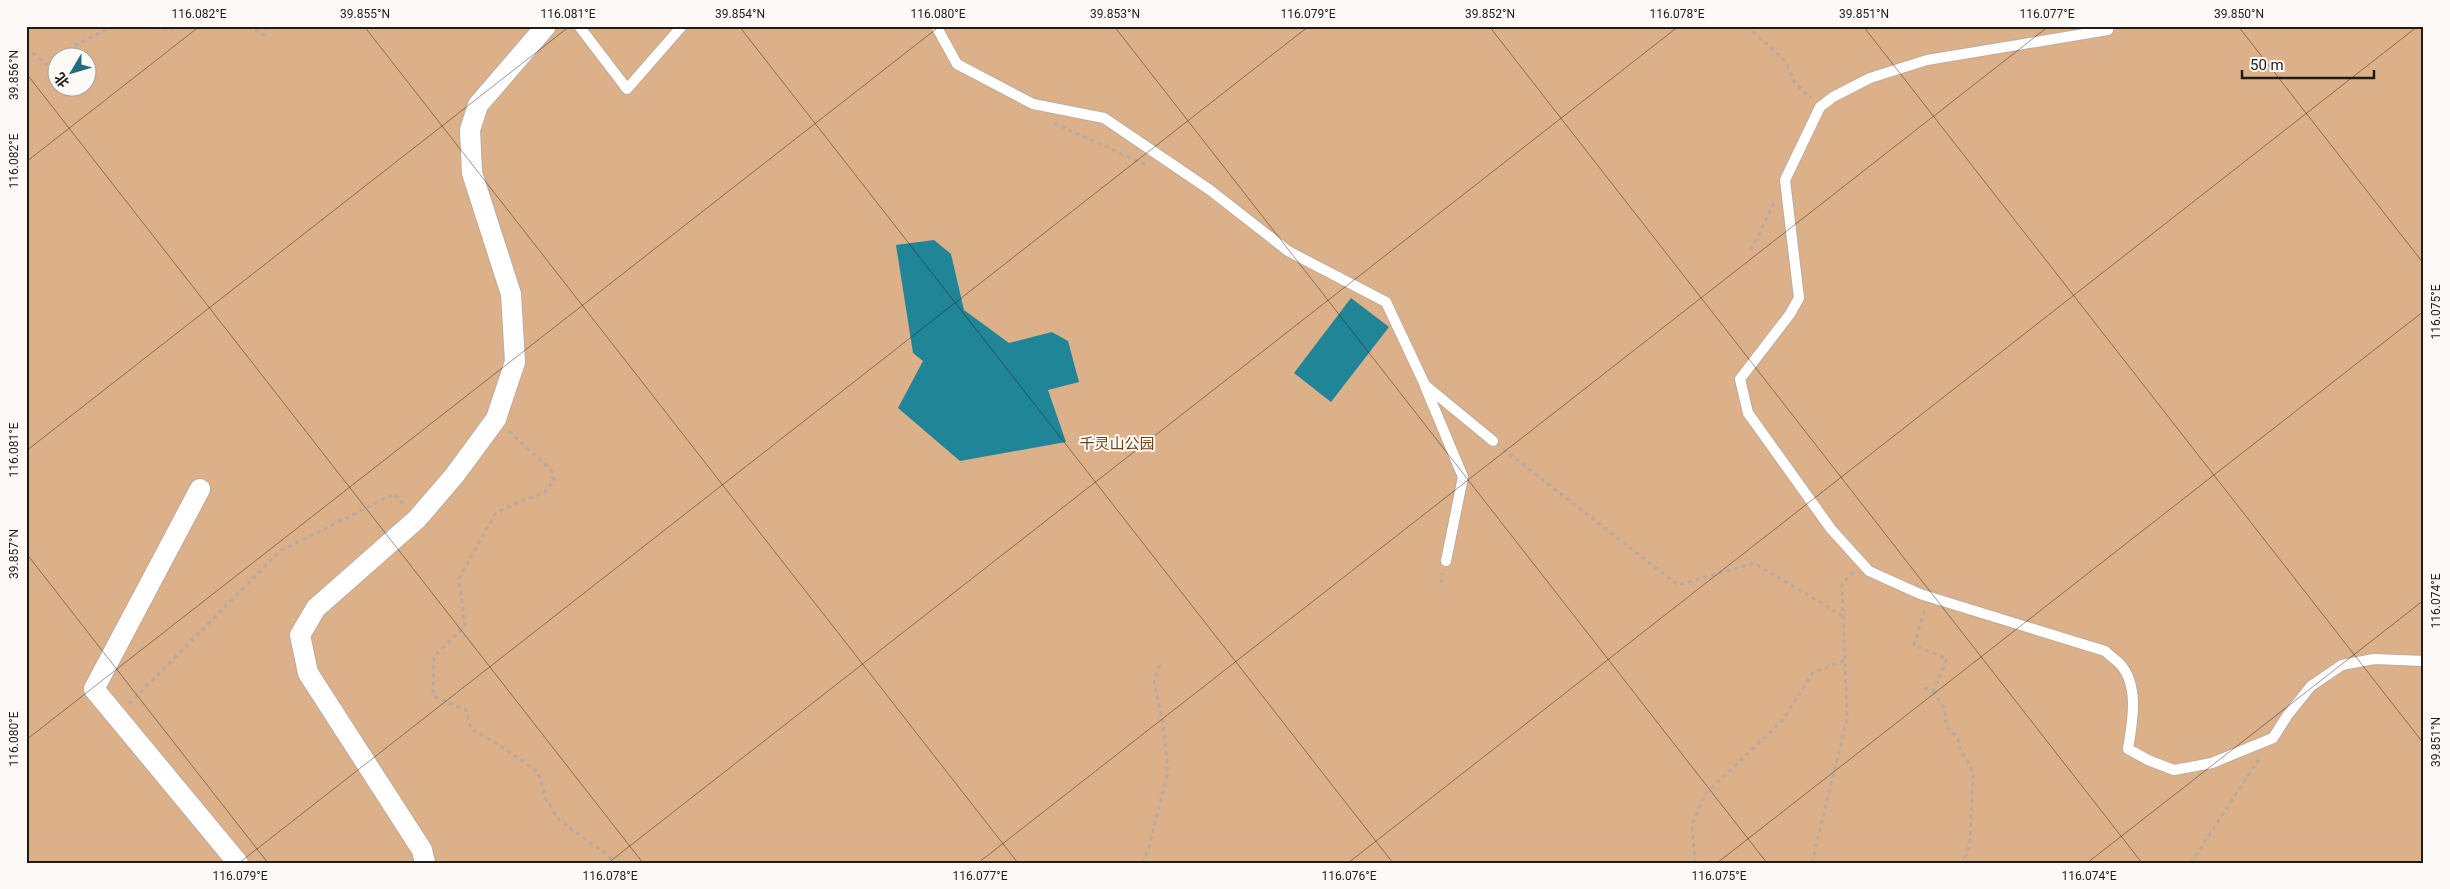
<svg xmlns="http://www.w3.org/2000/svg" width="2450" height="889" viewBox="0 0 2450 889" font-family="Roboto,'Noto Sans SC',sans-serif">
<style>
.green{fill:#dcb089;fill-rule:evenodd}
.building{fill:#1f8597}
.lines{fill:none;stroke-linecap:round;stroke-linejoin:round}
.lane-casing{stroke:#bdac9d;stroke-width:12}
.street-casing{stroke:#bdac9d;stroke-width:22}
.path{stroke:#b9aa9e;stroke-width:3;stroke-dasharray:4 4;stroke-linecap:butt}
.lane{stroke:#fff;stroke-width:10}
.street{stroke:#fff;stroke-width:20}
.ticks{fill:none;stroke:#211b16;stroke-width:1;stroke-opacity:0.45}
.labels{text-anchor:middle;stroke-width:4;stroke-linejoin:round;paint-order:stroke}
.park-label{font-size:15px;fill:#6e4110;stroke:#fdf9f6}
.neatline{fill:none;stroke:#211b16;stroke-width:2}
.ticks-label{font-size:12px;text-anchor:middle;fill:#211b16}
</style>
<rect width="100%" height="100%" fill="#fbe9d9"/>
<!-- green -->
<path class="green" d="M26,26H2424V863H26ZM58,58H88V88H58Z"/>
<!-- building -->
<path class="building" d="M934,240L951,254L964,310L1009,343L1052,332L1068,341L1079,382L1048,390L1066,442L960,461L898,408L923,361L913,353L896,245Z
M1351,298L1389,327L1331,402L1294,373Z"/>
<g class="lines">
<!-- lane casing -->
<g class="lane-casing">
<path id="lane" d="M579,26L627,89L682,26
M936,26L957,64L1033,104L1104,118L1210,190L1288,251L1386,302L1425,385L1493,441
M2109,26L2108,30L1927,60L1870,78L1833,97L1820,107L1785,180L1799,298L1790,314L1740,379L1748,413L1831,529L1869,571L1920,594L2105,651C2110,656 2116,660 2120,664C2140,686 2132,724 2128,749L2148,760L2174,770L2212,763L2273,738L2287,716L2311,686L2342,665L2374,659L2424,661
M1425,386L1463,477L1446,561"/>
</g>
<!-- street casing -->
<g class="street-casing">
<path id="street" d="M200,489L94,689L238,863
M425,863L422,850L308,673L300,635L316,608L417,519L454,476L496,419L515,362L511,294L472,173L470,130L478,105L546,26"/>
</g>
<!-- path -->
<path class="path" d="M147,26L162,29L216,26
M248,26L264,35L267,26
M1747,26L1785,61L1795,83L1811,98
M26,48L54,70L58,66
M64,58L74,46L113,26
M1054,123L1146,165
M1751,250L1774,203
M509,431L551,470L554,480L544,493L518,502L495,514L459,579L465,626L434,656L433,696L466,710L471,729L499,745L538,772L546,799L558,819L618,863
M1503,449L1678,585L1754,563L1843,616
M1441,583L1443,573
M1924,688L1933,691L1947,659L1914,645L1925,609
M1933,691L1945,709L1946,726L1958,738C1959,758 1970,758 1973,775L1970,844L1963,863
M129,704L280,551L394,494L405,506
M1142,863L1149,848L1168,771L1163,724L1154,681L1161,662
M1695,863L1692,824L1705,794L1782,721L1813,673L1845,660
M1812,863L1847,719L1842,584L1853,572
M2191,863L2259,759"/>
<!-- lane -->
<use href="#lane" class="lane"/>
<!-- street -->
<use href="#street" class="street"/>
</g>
<!-- ticks -->
<path class="ticks" d="M364,26L1018,863M739,26L1393,863M1114,26L1767,863M1489,26L2142,863M1863,26L2424,744M2238,26L2424,264M26,73L643,863M26,162L200,26M26,451L570,26M26,553L268,863M26,740L940,26M239,863L1309,26M608,863L1679,26M978,863L2049,26M1348,863L2418,26M1717,863L2424,311M2087,863L2424,600"/>
<g class="labels">
<!-- park labels -->
<g class="park-label">
<text x="1117" y="449">千灵山公园</text>
</g>
</g>
<!-- border -->
<rect width="2450" height="889" fill="none" stroke="#fdf9f6" stroke-width="55"/>
<!-- north arrow -->
<g transform="translate(72 72) rotate(232)"><circle r="24" fill="#fdf9f6" stroke="#a5a09c"/>
<path d="M0-4L9 19L0 12L-9 19Z" fill="#256c7a"/>
<text y="-8" font-size="14" font-weight="bold" text-anchor="middle" fill="#211b16">北</text>
</g>
<!-- scale -->
<path d="M2242 70v8h132v-8" fill="none" stroke="#211b16" stroke-width="2.5"/>
<text x="2250" y="70" font-size="15" fill="#211b16" stroke="#fdf9f6" stroke-width="4" paint-order="stroke">50 m</text>
<rect x="28" y="28" width="2394" height="834" class="neatline"/>
<g class="ticks-label">
<text x="199" y="18">116.082°E</text>
<text x="365" y="18">39.855°N</text>
<text x="568" y="18">116.081°E</text>
<text x="740" y="18">39.854°N</text>
<text x="938" y="18">116.080°E</text>
<text x="1115" y="18">39.853°N</text>
<text x="1308" y="18">116.079°E</text>
<text x="1490" y="18">39.852°N</text>
<text x="1677" y="18">116.078°E</text>
<text x="1864" y="18">39.851°N</text>
<text x="2047" y="18">116.077°E</text>
<text x="2239" y="18">39.850°N</text>
<text transform="translate(14 75) rotate(-90)" y="4">39.856°N</text>
<text transform="translate(14 161) rotate(-90)" y="4">116.082°E</text>
<text transform="translate(2436 312) rotate(-90)" y="4">116.075°E</text>
<text transform="translate(14 450) rotate(-90)" y="4">116.081°E</text>
<text transform="translate(14 554) rotate(-90)" y="4">39.857°N</text>
<text transform="translate(2436 601) rotate(-90)" y="4">116.074°E</text>
<text transform="translate(14 739) rotate(-90)" y="4">116.080°E</text>
<text transform="translate(2436 742) rotate(-90)" y="4">39.851°N</text>
<text x="240" y="880">116.079°E</text>
<text x="610" y="880">116.078°E</text>
<text x="980" y="880">116.077°E</text>
<text x="1349" y="880">116.076°E</text>
<text x="1719" y="880">116.075°E</text>
<text x="2089" y="880">116.074°E</text>
</g>
</svg>
